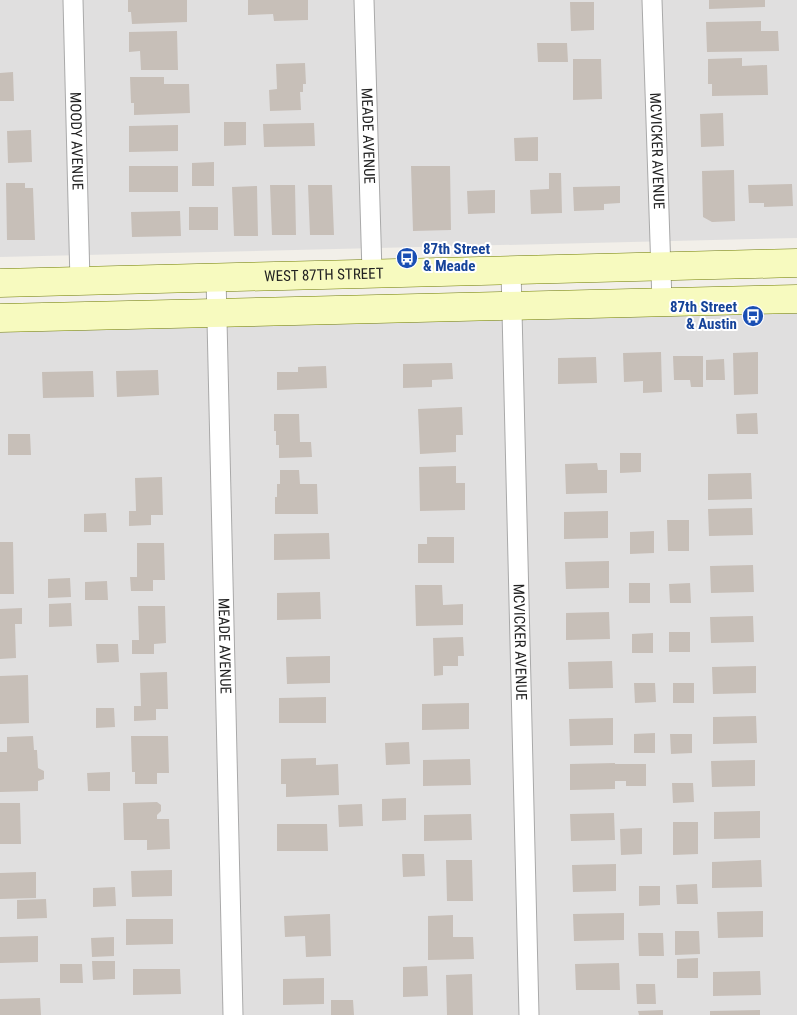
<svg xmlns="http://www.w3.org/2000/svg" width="797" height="1015" viewBox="0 0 797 1015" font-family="'Roboto Condensed',sans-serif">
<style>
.residential{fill:#e0dfdf}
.building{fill:#c7bfb8}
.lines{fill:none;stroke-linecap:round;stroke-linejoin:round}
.street-casing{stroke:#a9a9a9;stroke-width:21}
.secondary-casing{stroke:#707d05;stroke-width:29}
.street{stroke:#fff;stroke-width:19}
.secondary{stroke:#f7fabf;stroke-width:28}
.labels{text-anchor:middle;stroke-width:4;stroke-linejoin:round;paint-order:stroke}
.street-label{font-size:15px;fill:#222;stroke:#fff}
.transit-label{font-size:15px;font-weight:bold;fill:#164399;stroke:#fff;text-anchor:start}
</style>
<rect width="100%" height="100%" fill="#f2efe9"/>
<!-- residential -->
<path class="residential" d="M0,0H797V238L0,257Z
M797,310V1015H0V329Z"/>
<!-- building -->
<path class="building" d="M128,0H187V22L132,24L131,12H128Z
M248,0H308V20L274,21L273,14L248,15Z
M709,0H765V7L709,9Z
M570,2H594V30L571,31Z
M761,21V31H778L779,51L707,52L706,22Z
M177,31L178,70H141L140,51L129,52V32Z
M537,43H567L568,62H538Z
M742,58V66L767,65L768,95L712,96V84H708V59Z
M573,59H601L602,99L573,100Z
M305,63L306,84H303V92H300L301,110L270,111L269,90L277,89L276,64Z
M13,72L14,101H0V73Z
M130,77H164V84H189L190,113L134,115V103H131Z
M723,113L724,146L701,147L700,114Z
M224,122H246V145L224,146Z
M314,123L315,146L264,147L263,124Z
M178,125V151L129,152V126Z
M31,130L32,162L8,163L7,131Z
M538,137V161H515L514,138Z
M214,162V186H192V163Z
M129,166H178V192H129Z
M411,166H450L451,230L413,231Z
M734,170L735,221L712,222L703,217L702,171Z
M549,173H561L562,213L531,214L530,190L549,189Z
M6,183H25V188H33L35,240H7Z
M792,184L793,206L764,207V203H749L748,185Z
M270,185H295L296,235H272Z
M308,185H332L334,235H310Z
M257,186L258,236H234L232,187Z
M620,186V203L604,204V210L574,211L573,187Z
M495,190V213L468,214L467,191Z
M189,207H218V230H189Z
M180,211L181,236L132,237L131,212Z
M661,352L662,392L643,393V381L624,382L623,353Z
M758,352V394L734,395L733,353Z
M673,356H703V387H691L690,380H674Z
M596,357L597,383L558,384V358Z
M724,359L725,380H706V360Z
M452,363L453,379L432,380V387L403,388V364Z
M326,366L327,388L277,390V372H298V367Z
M158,370L159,395L117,397L116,371Z
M93,371L94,397L43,398L42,372Z
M462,407L463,435H456V452L420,454L418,409Z
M757,413L758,434H737L736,414Z
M274,414H299L300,442H311L312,457L279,458V445H276V431H274Z
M8,434H30L31,455H8Z
M620,453H641V472L620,473Z
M597,463L598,470H607V493L566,494L565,464Z
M456,466V483H465V510L420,511L419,467Z
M280,470H299L300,484H317L318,514H275V497H277V484H280Z
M751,473L752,499L708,500V474Z
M162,477L163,515H151V525L129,526V511H136L135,478Z
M752,508L753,535L709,536L708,509Z
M608,511V538L564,539V512Z
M106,513L107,532H84V514Z
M667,520H689V551H668Z
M654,531V553L630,554V532Z
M329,533L330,559L274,560V534Z
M427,537H454V563H418V544H427Z
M0,542H13L14,594H0Z
M137,543H164L165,580H153V591H131L130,577H137Z
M609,561V588L566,589L565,562Z
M753,565L754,592L711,593L710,566Z
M70,578L71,597L48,598V579Z
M107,581L108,600H85V582Z
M629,583H650V603H629Z
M690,583L691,603H670L669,584Z
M415,585H442L443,605L463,604V625L416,626Z
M320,592L321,619L277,620V593Z
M71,603L72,626L49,627V604Z
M138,606H165L166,643L154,644V654H132V640H139Z
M22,608V624H15L16,658L0,659V609Z
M609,612L610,639L566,640V613Z
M753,616L754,642L711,643L710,617Z
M669,632H690V652H669Z
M653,633V653H632V634Z
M463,637L464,656H458V666H443V675L434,676L433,638Z
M96,644H118L119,662L97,663Z
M330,656V683L287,684L286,657Z
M612,661L613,688L569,689L568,662Z
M756,666V693L713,694L712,667Z
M167,672L168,709H156V720L134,721V706H141L140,673Z
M28,675L29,723L0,724V676Z
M634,683H655L656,702L635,703Z
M673,683H694V703H673Z
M326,697V723H279V698Z
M469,703V729L422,730V704Z
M96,708H114L115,727L96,728Z
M756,716L757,743L713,744V717Z
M613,718V745L570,746L569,719Z
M655,733V753H634V734Z
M670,734H692V753L671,754Z
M33,736L34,750H37L38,768L44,771V779L38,781V791L0,792V752H7V737Z
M131,736H168L169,773H157V784H135V772H132Z
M409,742L410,764L386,765L385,743Z
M316,758V765L338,764L339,795L286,797V784H281V759Z
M470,759L471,785L423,786V760Z
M755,760V786L712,787L711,761Z
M615,763V764H646V786H626V781H615V789L570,790V764Z
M110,772V791H88L87,773Z
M672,783H693L694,802L673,803Z
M406,798V820L382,821V799Z
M157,802L161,805V811L157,815V819H169L170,849L147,850V840H124L123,803Z
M0,803H20L21,844H0Z
M362,804L363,826L339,827L338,805Z
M760,811V838L714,839V812Z
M614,813L615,840L571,841L570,814Z
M471,814L472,840L424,841V815Z
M673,822H698V854L673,855Z
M277,824H327L328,851H277Z
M642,828V854L621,855L620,829Z
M402,854H424L425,876L403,877Z
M446,860H472L473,901H447Z
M761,860L762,887L712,888V862Z
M616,864V891L573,892L572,865Z
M172,870V896L132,897L131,871Z
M36,872V898L0,899V873Z
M697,884L698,904H677L676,885Z
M639,886H660V905L639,906Z
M115,887L116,906L93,907V888Z
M46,899L47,918L17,919V900Z
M763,911V937L718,938L717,912Z
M624,913V940L574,941L573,914Z
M330,914L331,956L306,957L305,936L285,937L284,916Z
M453,915V937H473L474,959L428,960V916Z
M126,919H173V944L126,945Z
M675,931H699L700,954L675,955Z
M638,933H663L664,956H639Z
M38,936V962L0,963V937Z
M114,937V956L92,957L91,938Z
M698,958V978H677V959Z
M92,961H115V979L93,980Z
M619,963L620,990H576L575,964Z
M60,964H82L83,983H60Z
M427,966L428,996L403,997V967Z
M133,969H180L181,994L133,995Z
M760,971L761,995L713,996V972Z
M472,974L473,1015H447L446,975Z
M324,978V1004L283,1005V979Z
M636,984H655L656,1004H637Z
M40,998L41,1015H0V999Z
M331,1000H353L354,1015H331Z
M663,1010V1015H639L638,1011Z
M760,1010V1015H710V1011Z"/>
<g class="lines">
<!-- street casing -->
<g class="street-casing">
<g id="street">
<path id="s1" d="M73,0L80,282"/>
<path id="s2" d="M364,0L372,273"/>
<path id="s3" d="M652,0L662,302"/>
<path id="s4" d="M511,270L529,1015"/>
<path id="s5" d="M216,277L233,1015"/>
</g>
</g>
<!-- secondary casing -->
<g class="secondary-casing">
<g id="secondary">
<path id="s6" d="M0,283L797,263"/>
<path d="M0,318L797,299"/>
</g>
</g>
<!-- street -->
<use href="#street" class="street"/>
<!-- secondary -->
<use href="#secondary" class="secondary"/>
</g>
<!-- icons -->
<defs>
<g id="bus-disc" transform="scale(1.125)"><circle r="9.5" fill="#1a4fb4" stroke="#fff"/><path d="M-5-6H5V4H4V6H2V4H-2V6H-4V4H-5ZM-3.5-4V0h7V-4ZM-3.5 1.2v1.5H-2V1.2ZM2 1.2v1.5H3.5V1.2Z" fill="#fff"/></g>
</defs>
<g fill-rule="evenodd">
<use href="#bus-disc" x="407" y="258"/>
<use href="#bus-disc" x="753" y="316"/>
</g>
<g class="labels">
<!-- street labels -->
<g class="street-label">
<text dy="5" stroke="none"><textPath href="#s2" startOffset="136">MEADE AVENUE</textPath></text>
<text dy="5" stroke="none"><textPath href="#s1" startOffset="141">MOODY AVENUE</textPath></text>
<text dy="5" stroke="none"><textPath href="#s3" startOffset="151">MCVICKER AVENUE</textPath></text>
<text dy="5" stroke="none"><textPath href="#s6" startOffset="324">WEST 87TH STREET</textPath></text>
<text dy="5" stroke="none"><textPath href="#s4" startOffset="372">MCVICKER AVENUE</textPath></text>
<text dy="5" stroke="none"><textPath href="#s5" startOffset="369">MEADE AVENUE</textPath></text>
</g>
<!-- transit labels -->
<g class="transit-label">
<text x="423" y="254">87th Street<tspan x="423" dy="17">&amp; Meade</tspan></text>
<text x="737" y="312" text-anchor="end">87th Street<tspan x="737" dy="17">&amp; Austin</tspan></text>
</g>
</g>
</svg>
